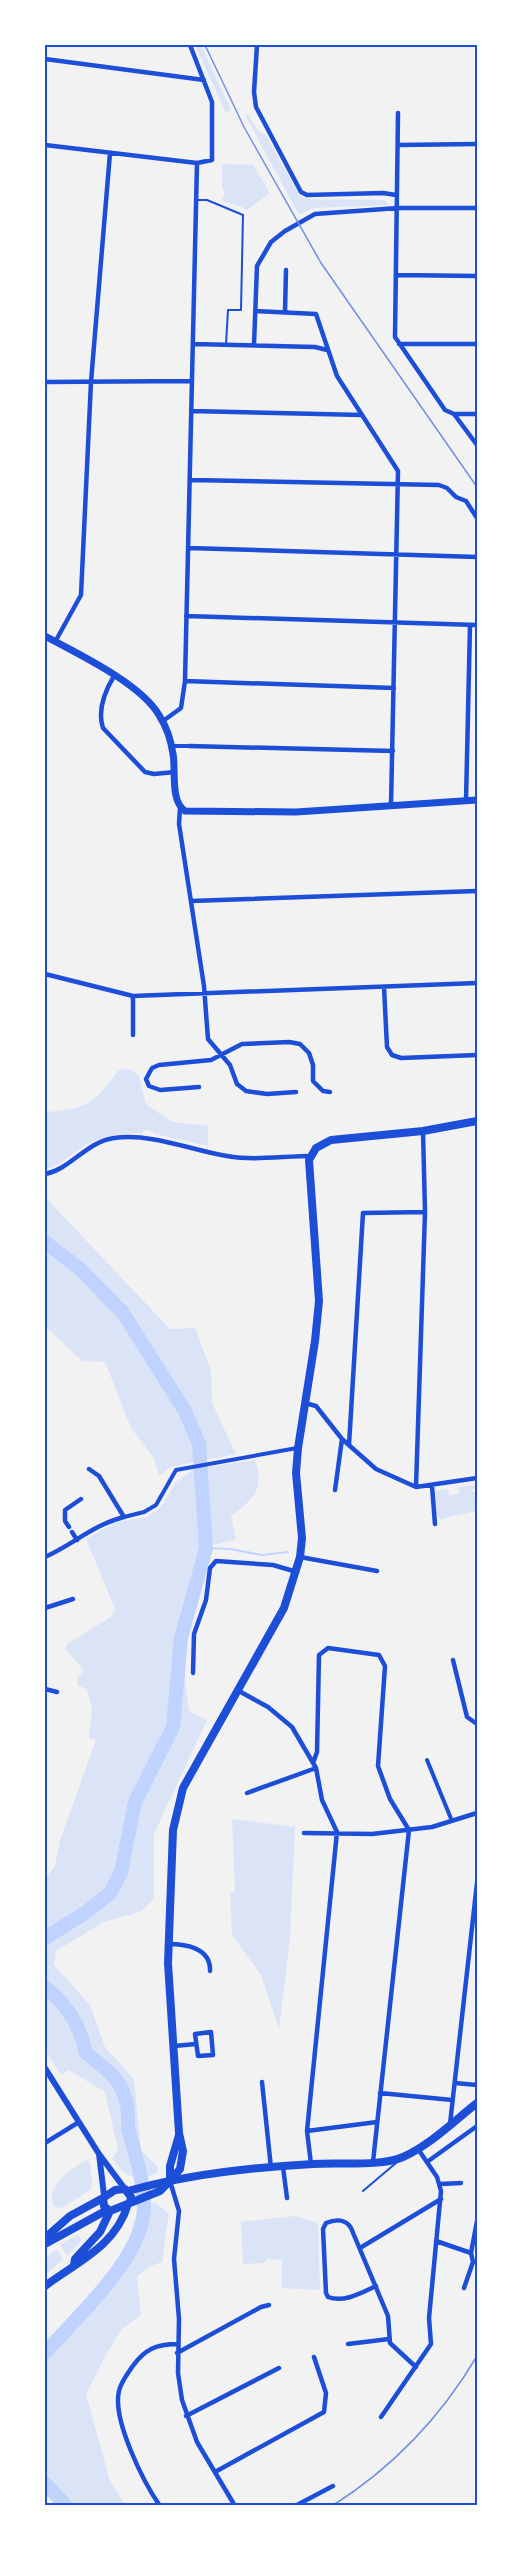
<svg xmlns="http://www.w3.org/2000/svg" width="522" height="2551" viewBox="0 0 522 2551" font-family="'DM Sans',sans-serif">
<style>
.green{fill:#dbe4f7}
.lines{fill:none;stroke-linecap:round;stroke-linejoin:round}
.stream{stroke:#bfd3fe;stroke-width:2}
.river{stroke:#bfd3fe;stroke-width:14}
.service{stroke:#1d4ed8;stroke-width:2}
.pedestrian{stroke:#1d4ed8;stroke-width:4}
.minor{stroke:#1d4ed8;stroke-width:4.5}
.tertiary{stroke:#1d4ed8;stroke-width:6}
.secondary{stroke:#1d4ed8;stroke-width:7}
.primary{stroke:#1d4ed8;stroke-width:8}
.tram{stroke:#7290e2;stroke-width:1.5}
.neatline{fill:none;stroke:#1d4ed8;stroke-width:2}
</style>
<rect width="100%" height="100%" fill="#f2f2f2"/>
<!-- green -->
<path class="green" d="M195,45H201L231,110L226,113Z
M248,114L258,131L265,134L300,196L310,199L385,200L389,205L314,208L299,215L245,115Z
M222,164L253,165L270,193L246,211L242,207L222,201L225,191L222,188Z
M130,1069L139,1076L146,1104L172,1122L208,1126V1146L155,1134L152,1131L144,1130L142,1134C114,1132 96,1137 74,1153C64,1160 57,1167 45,1169V1112C90,1109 92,1104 119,1070Z
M45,1190H48L47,1199L170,1329L195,1328L211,1370L212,1403L236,1454L170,1467L159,1476L154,1458L131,1428L105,1362L82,1361L45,1326Z
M255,1460C265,1489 254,1499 231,1516L236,1540L212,1545C194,1604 175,1650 190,1712L207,1720L154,1834V1899L140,1912L104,1922L56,1951L54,1965L90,2005L105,2047L134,2079L141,2150L158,2167V2172C136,2185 127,2177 112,2159L118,2150L105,2092L69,2070L61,2075L45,2050V1880L55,1866L60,1840L96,1740L89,1738L92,1709L87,1689L78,1686L77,1678L84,1670L65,1649L67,1644L111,1617L115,1609L86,1539L116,1522L147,1517L162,1506L176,1482L194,1469Z
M473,1485L475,1487L471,1492H477V1511L440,1519L437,1513L435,1491L448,1489L449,1496L459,1493V1487Z
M232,1819L295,1827L290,1939L279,2029L261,1975L232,1935L230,1893L235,1892Z
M86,2160L90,2162L92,2183L90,2190L62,2208L54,2207C43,2188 71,2169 86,2160Z
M155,2202L169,2214L162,2262L148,2267L137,2277L141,2315L122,2329L107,2353L86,2394L110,2481L126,2506H62L45,2487V2347C66,2325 130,2265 134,2237C135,2233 133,2227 133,2223L149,2204Z
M295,2216L318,2223L320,2290L282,2288V2260L267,2259L264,2263L243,2264L241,2222Z
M77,2234L82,2240L67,2256L60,2245Z
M57,2249L63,2259L45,2275V2258Z"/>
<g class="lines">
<!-- stream -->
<path class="stream" d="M206,1548L230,1549L262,1555L288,1552"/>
<!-- river -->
<path class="river" d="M45,1242L80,1269L123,1313L185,1411L199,1444L206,1548L181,1638L173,1727L135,1802L121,1872L110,1893L85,1913L45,1938
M45,1987C67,2005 80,2025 86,2053C105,2068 123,2080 127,2105C129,2114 127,2124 129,2132C136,2156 143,2179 144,2204C146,2256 77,2316 45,2353
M45,2483L66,2506"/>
<!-- service -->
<path class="service" d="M197,200H207L243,215L241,310H228L226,344
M363,2191L396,2163"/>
<!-- pedestrian -->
<path class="pedestrian" d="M172,746H189
M124,1517L144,1512L156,1505L176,1470L297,1448
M427,1760L452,1821"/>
<!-- minor -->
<path class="minor" d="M257,45L254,92L256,107L301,192L307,195L383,193L396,195
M45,59L204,80
M398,113L395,337L445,410L454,414L477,445
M45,145L197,163L212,160V102L190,45
M398,145L477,144
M396,275L477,276
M255,311L316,314L337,376L398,471L391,806
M285,311L286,270
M193,344L315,347L327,350
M399,344H477
M254,345L257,266L271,242L285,231L315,214L398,208H477
M45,382L192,381
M191,411L362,415
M454,414H477
M190,480L439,485L447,488L456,497L466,501L477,518
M188,548L477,557
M186,616L477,625
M55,642L81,595L91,382L110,153
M114,676C105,691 97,710 103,728L145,772L154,774L175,772
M185,681L394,688
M163,721L181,708L185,681L197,163
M189,746L393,751
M466,801L470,625
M180,807L179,824L204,986L208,1039L230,1065L237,1084L246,1091L267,1094L296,1092
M191,901L477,891
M45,974L133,996L477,983
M384,987L387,1047L392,1055L401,1058L477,1055
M133,996V1035
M199,1087L160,1090L149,1086L146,1079L152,1068L159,1065L211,1060L242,1044L289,1042L300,1044L309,1053L313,1065V1081L323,1091L330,1092
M45,1174C71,1169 86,1142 114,1138C153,1133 190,1150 227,1156C255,1161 283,1156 311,1156
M305,1403L316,1406L342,1439L376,1469L416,1487L477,1478
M349,1445L363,1213L425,1212
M432,1486L435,1524
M416,1487L425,1212L423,1131
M335,1490L342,1439
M69,1527L65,1521V1510L81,1499
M72,1532L77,1540
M45,1557C72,1545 95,1524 124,1517L99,1476L89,1469
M300,1557L377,1571
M45,1608L73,1599
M453,1660L467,1717L477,1724
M193,1673L194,1634L206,1600L210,1568L216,1561L273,1565L297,1572
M45,1689L57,1692
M237,1690L268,1707L292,1727L316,1768L322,1800L337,1832L307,2131L311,2164
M313,1763L317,1752L319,1655L328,1648L379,1655L385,1666L378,1766L390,1799L409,1830L373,2162
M247,1793L316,1768
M304,1833L372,1834L432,1827L477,1813
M168,1944C186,1944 211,1948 210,1971
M211,2032L213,2055L198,2056L195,2034Z
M174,2046L196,2044
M262,2082L271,2168
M455,2083L477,2085
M380,2093L452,2100
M450,2124L477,1883
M307,2131L377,2122
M45,2143L79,2122
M427,2162L477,2126
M283,2167L287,2198
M170,2181L179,2211L174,2259L179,2319L178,2373L182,2400L197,2442L235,2506
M440,2184L461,2183
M436,2241L471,2253
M360,2248L441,2199
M376,2286C361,2293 344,2303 328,2297L326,2293L323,2229L326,2223C336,2219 346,2219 351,2228L388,2316L390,2343L416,2367
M464,2288L473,2262L471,2253L477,2221
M348,2344L389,2339
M177,2353L261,2307L269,2305
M186,2416L279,2368
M381,2417L431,2344L429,2318L441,2191L437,2177L418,2149
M215,2472L324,2412L326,2393L314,2357
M160,2506C144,2483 112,2420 119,2391C121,2382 127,2375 132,2367C145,2349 156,2344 178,2344
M295,2506L333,2486"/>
<!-- tertiary -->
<path class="tertiary" d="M45,2068L99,2154L125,2189
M99,2154L104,2195"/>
<!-- secondary -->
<path class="secondary" d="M45,636C78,654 140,683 159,715C166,726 171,740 173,754C176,770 170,801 185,811L296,812L477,800"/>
<!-- primary -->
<path class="primary" d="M170,2181V2166L179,2135
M128,2191C185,2175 254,2167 313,2164C339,2162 380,2167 403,2157C430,2145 454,2121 477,2103
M130,2202L131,2197L125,2189L115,2190L103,2198L104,2206L110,2211L160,2191L170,2181L180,2169L183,2151L179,2133L168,1963L173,1830L183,1788L284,1608L300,1557L302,1538L296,1473L298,1448L315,1341L319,1301L309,1160L316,1148L331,1140L423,1131L477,1121
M45,2238L70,2216L103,2198
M45,2244L107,2210
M74,2265L75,2259L100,2232L110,2211
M45,2286C77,2262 116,2246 128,2204"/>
<!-- tram -->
<path class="tram" d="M205,45L244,127L321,263L477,487
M332,2506C392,2468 441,2417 477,2356"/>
</g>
<!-- border -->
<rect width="522" height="2551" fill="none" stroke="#ffffff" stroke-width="93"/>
<rect x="46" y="46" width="430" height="2458" class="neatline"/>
</svg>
